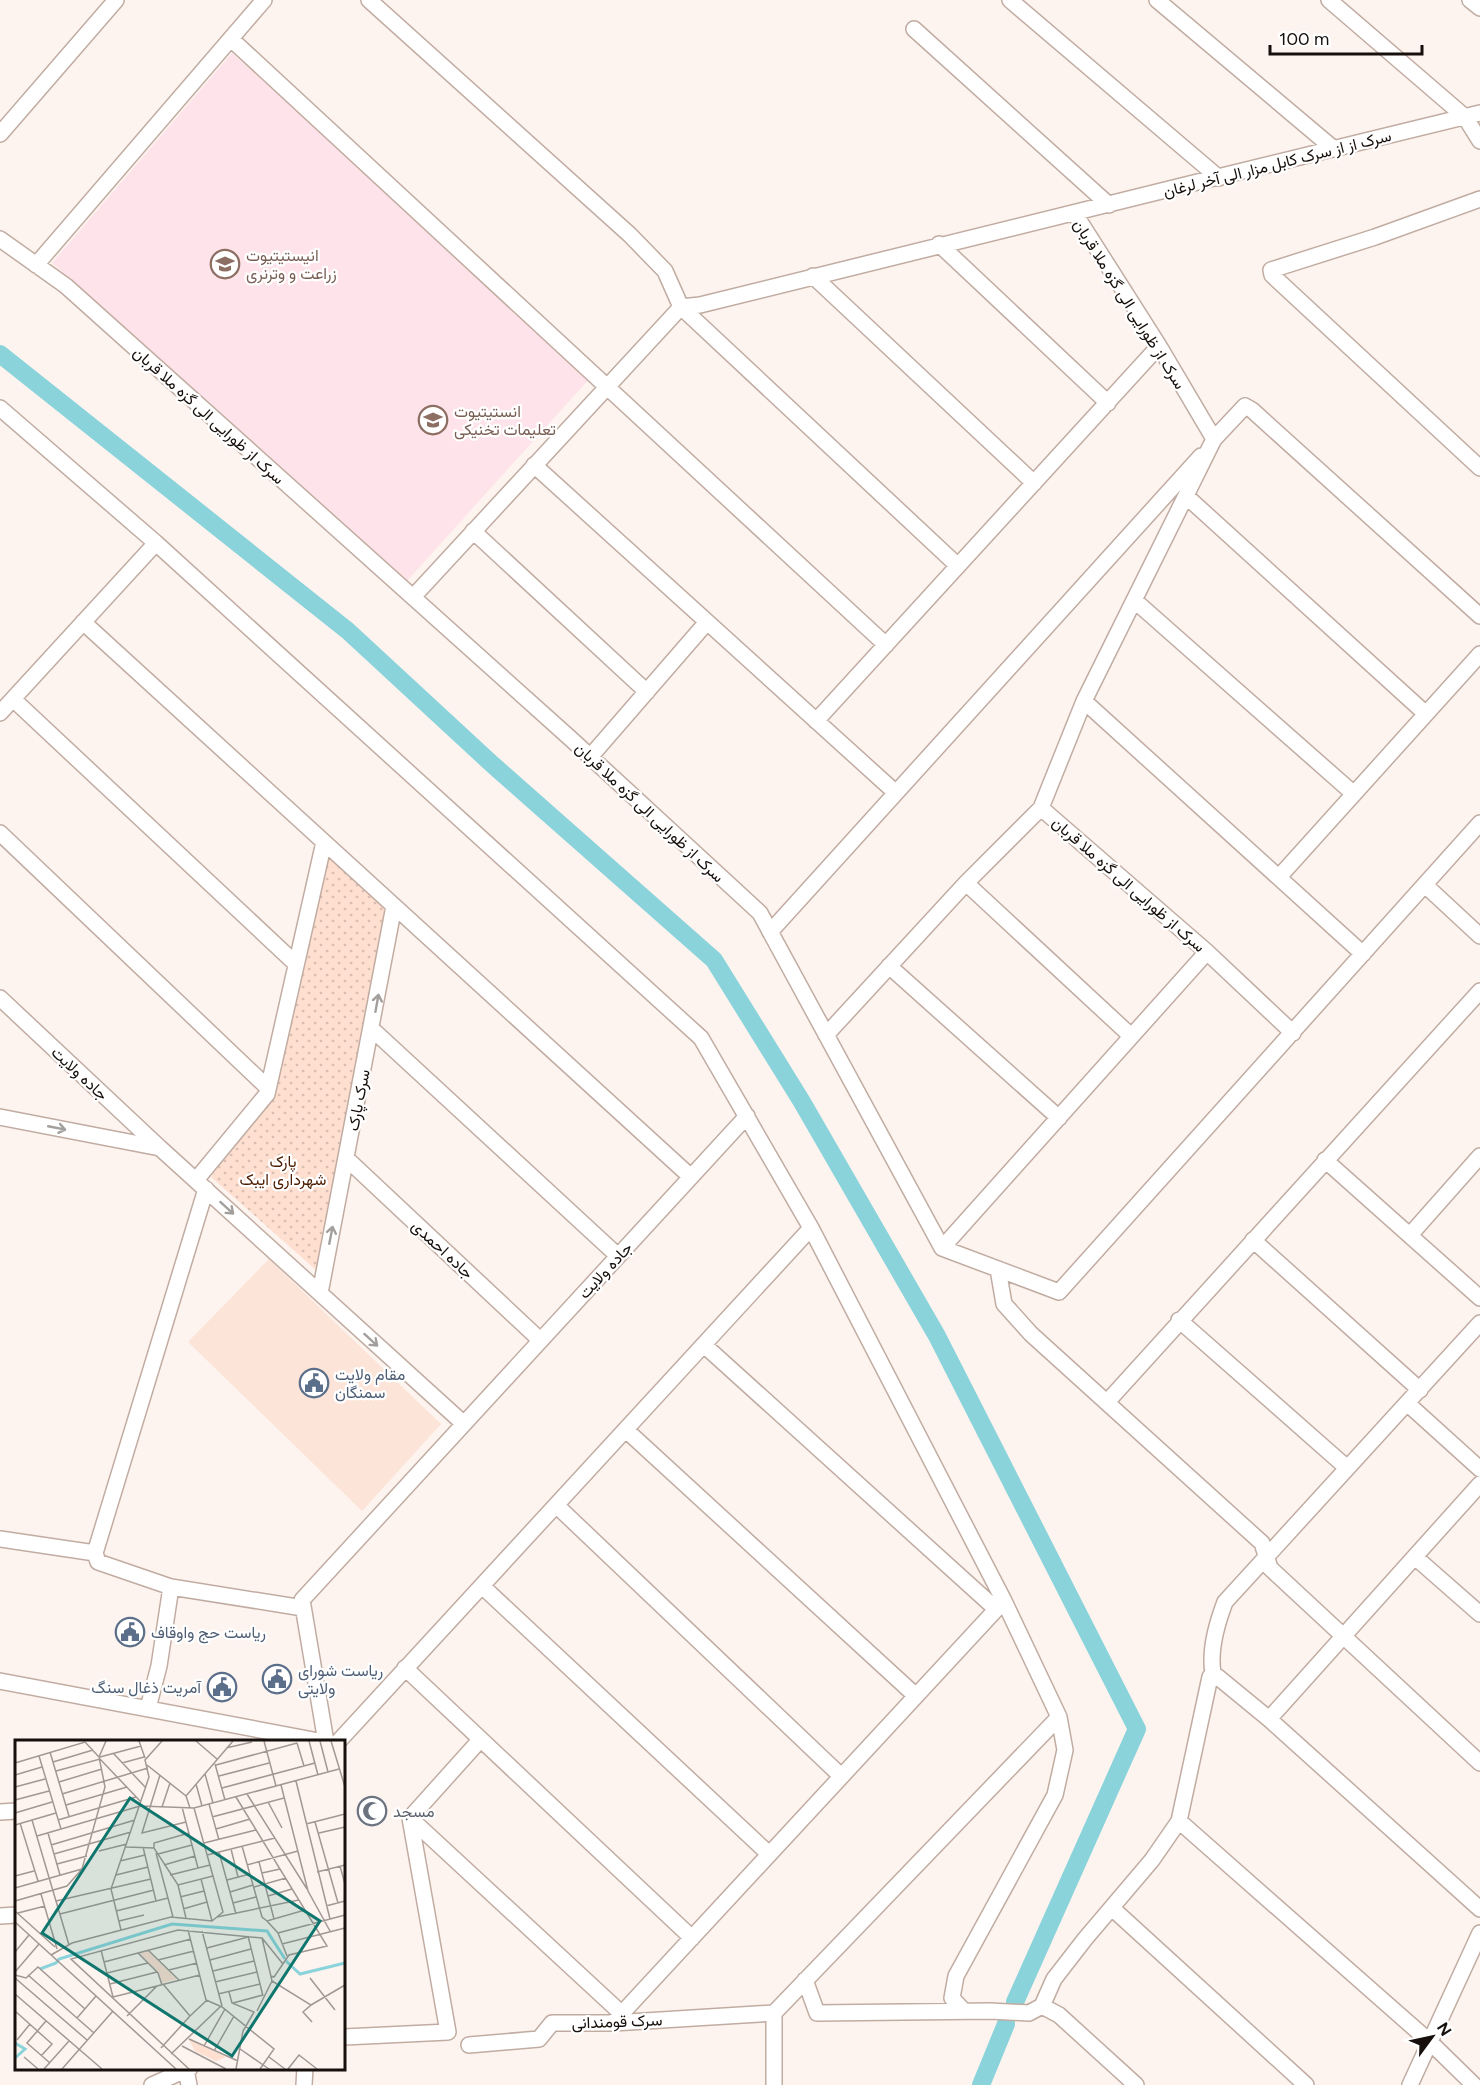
<svg xmlns="http://www.w3.org/2000/svg" width="1480" height="2085" viewBox="0 0 1480 2085" font-family="Figtree,Vazirmatn,sans-serif">
<style>
.built{fill:#fce4d8}
.education{fill:#fee4ea}
.park{fill:url(#park-dots)}
.lines{fill:none;stroke-linecap:round;stroke-linejoin:round}
.river{stroke:#8bd3db;stroke-width:18}
.minor-casing{stroke:#c1aca2;stroke-width:18}
.minor{stroke:#fff;stroke-width:15}
.oneway{stroke:#a29f9d}
.labels{text-anchor:middle;stroke-width:4.5;stroke-linejoin:round;paint-order:stroke}
.street-label{font-size:16px;fill:#160f0b;stroke:#fff}
.education-label{font-size:16px;fill:#785e54;stroke:#fff;text-anchor:start}
.park-label{font-size:16px;fill:#4b1c00;stroke:#fff}
.service-label{font-size:16px;fill:#4e5e75;stroke:#fff;text-anchor:start}
.worship-label{font-size:16px;fill:#5b616d;stroke:#fff;text-anchor:start}
.inset-river{fill:none;stroke:#8bd3db;stroke-width:3}
.inset-road{fill:none;stroke:#a19894;stroke-width:1.5}
.view{fill:#0f766e;fill-opacity:0.15;stroke:#0f766e;stroke-width:3}
.inset-edge{fill:none;stroke:#160f0b;stroke-width:3}
</style>
<defs>
<pattern id="park-dots" width="8" height="8" patternUnits="userSpaceOnUse" patternTransform="scale(1.5)"><rect width="8" height="8" fill="#fedfd0"/><path d="M2 2h.1M6 6h.1" fill="none" stroke="#d9beb1" stroke-width="1.8" stroke-linecap="round"/></pattern>
</defs>
<rect width="100%" height="100%" fill="#fdf4ef"/>
<!-- built -->
<path class="built" d="M269,1259L441,1424L362,1511L188,1342Z"/>
<!-- education -->
<path class="education" d="M232,53L592,376L407,581L52,263Z"/>
<!-- park -->
<path class="park" d="M327,852L389,905L316,1270L211,1177L271,1098Z"/>
<g class="lines">
<!-- river -->
<path class="river" d="M0,354L348,631L493,765L714,960L802,1102L937,1336L1137,1729L1015,2002
M981,2085L1006,2024"/>
<!-- minor casing -->
<g class="minor-casing">
<path id="minor" d="M369,0L630,235L665,271L681,307L958,566
M1010,0L1219,178
M1157,0L1334,149
M1329,0L1465,117L1480,141
M1470,0L1480,8
M914,29L1109,205
M231,39L886,645
M0,134L116,0
M1480,199L1375,237L1271,270L1272,275L1480,468
M1075,214L1159,346L1214,439L1084,701L1041,808L1207,952L1293,1033
M0,239L66,286L571,739L760,913L942,1248L1059,1292L1480,823
M939,244L1108,403
M36,265L264,0
M813,276L1034,483
M0,408L156,543L701,1038L811,1228L1004,1601L1059,1717L774,2013V2085
M1214,439L1245,406L1252,410L1480,616
M534,465L896,793
M1186,496L1426,714
M473,531L647,692
M413,597L681,307L700,305C959,239 1220,177 1480,113
M1134,600L1354,794
M83,622L691,1177
M13,699L296,964
M1084,701L1363,954
M0,713L156,543
M816,721L1159,346
M590,757L707,622
M0,833L268,1088
M1279,877L1480,654
M966,883L1131,1036
M1425,885L1480,936
M770,932L1201,456
M889,966L1059,1118
M0,998L160,1148
M373,1030L618,1256
M826,1035L966,883L1041,808
M0,1117L160,1148L464,1424
M347,1159L540,1340
M1325,1160L1480,1298
M196,1180L267,1094L324,842
M1410,1235L1480,1156
M1253,1240L1420,1390
M942,1248L1207,952
M998,1269L1004,1304L1031,1334L1262,1543L1270,1568L1480,1763
M320,1293L394,906
M1179,1320L1346,1467
M1480,1323L1225,1602C1217,1623 1209,1650 1213,1673L1269,1719L1480,1909
M704,1345L996,1609
M1108,1401L1480,991
M1408,1404L1480,1469
M626,1430L916,1696
M556,1505L841,1776
M0,1539L95,1553L206,1189
M95,1553L98,1562L171,1587L303,1608
M1415,1557L1480,1614
M482,1586L769,1854
M405,1668L692,1938
M0,1681L324,1742
M148,1708L159,1666L171,1587
M1269,1719L1480,1484
M326,1742L302,1600L747,1116
M338,1742L811,1228
M0,1812L16,1811
M410,1818L621,2013
M1179,1821L1430,2042L1474,2085
M1113,1909L1306,2085
M0,1916L16,1915
M805,1980L817,2013L990,2011L1029,2013L1042,2006L1054,1979L1085,1939L1152,1860L1179,1821L1210,1677L1213,1673
M1042,2006L1059,2015L1136,2085
M964,2011L952,1998L956,1976L1055,1795L1065,1750L1059,1717
M613,2023L1004,1601
M344,2037L448,2032L410,1818L480,1740
M469,2045L539,2039L552,2023H613L774,2013
M186,2070L189,2085
M152,2085L190,2068
M304,2085L305,2068
M1410,2085L1480,1933"/>
</g>
<!-- minor -->
<use href="#minor" class="minor"/>
</g>
<!-- one-way arrows -->
<defs><path id="oneway-shaft" d="M-6 0H5M1.5-3L5.5 0L1.5 3" fill="none" stroke-width="1.6" stroke-linecap="round" stroke-linejoin="round" transform="scale(1.5)"/></defs>
<g class="oneway">
<use href="#oneway-shaft" transform="translate(377 1003) rotate(-80)"/>
<use href="#oneway-shaft" transform="translate(57 1128) rotate(11)"/>
<use href="#oneway-shaft" transform="translate(227 1208) rotate(42)"/>
<use href="#oneway-shaft" transform="translate(331 1235) rotate(-79)"/>
<use href="#oneway-shaft" transform="translate(371 1340) rotate(42)"/>
</g>
<!-- icons -->
<defs>
<g id="university-ring" transform="scale(1.5)"><circle r="9.5" fill="#fff" stroke="#8d6e63" stroke-width="1.5"/><path d="M0-5L7-2L0 1L-7-2ZM-4 1L0 2.5L4 1V4Q0 6-4 4Z" fill="#8d6e63"/></g>
<g id="civic-ring" transform="scale(1.5)"><circle r="9.5" fill="#fff" stroke="#5c6f8a" stroke-width="1.5"/><path d="M-.6-6.5H3V-4.5H.6V-3L4-1V1h2V6H-6V1h2V-1L-.6-3ZM-1.2 2.5V6h2.4V2.5Z" fill="#5c6f8a"/></g>
<g id="mosque-ring" transform="scale(1.5)"><circle r="9.5" fill="#fff" stroke="#6b7280" stroke-width="1.5"/><path d="M3.5-4.9A6 6 0 1 0 3.5 4.9A5 5 0 1 1 3.5-4.9Z" fill="#6b7280"/></g>
</defs>
<g fill-rule="evenodd">
<use href="#university-ring" x="225" y="264"/>
<use href="#university-ring" x="433" y="420"/>
<use href="#civic-ring" x="314" y="1383"/>
<use href="#civic-ring" x="130" y="1632"/>
<use href="#civic-ring" x="277" y="1679"/>
<use href="#civic-ring" x="222" y="1687"/>
<use href="#mosque-ring" x="372" y="1811"/>
</g>
<g class="labels">
<!-- street labels -->
<g class="street-label">
<text transform="translate(1277 163) rotate(-14)" y="6">سرک از از سرک کابل مزار الی آخر لرغان</text>
<text transform="translate(1130 304) rotate(58)" y="6">سرک از ظورایی الی گزه ملا قربان</text>
<text transform="translate(209 415) rotate(42)" y="6">سرک از ظورایی الی گزه ملا قربان</text>
<text transform="translate(650 812) rotate(43)" y="6">سرک از ظورایی الی گزه ملا قربان</text>
<text transform="translate(1129 884) rotate(41)" y="6">سرک از ظورایی الی گزه ملا قربان</text>
<text transform="translate(80 1073) rotate(43)" y="6">جاده ولایت</text>
<text transform="translate(358 1100) rotate(-79)" y="6">سرک پارک</text>
<text transform="translate(443 1249) rotate(43)" y="6">جاده احمدی</text>
<text transform="translate(605 1270) rotate(-47)" y="6">جاده ولایت</text>
<text transform="translate(617 2021) rotate(-2)" y="6">سرک قومندانی</text>
</g>
<!-- education labels -->
<g class="education-label">
<text x="246" y="261">انیستیتیوت<tspan x="246" dy="18">زراعت و وترنری</tspan></text>
<text x="454" y="417">انستیتیوت<tspan x="454" dy="18">تعلیمات تخنیکی</tspan></text>
</g>
<!-- park labels -->
<g class="park-label">
<text x="283" y="1167">پارک<tspan x="283" dy="18">شهرداری ایبک</tspan></text>
</g>
<!-- service labels -->
<g class="service-label">
<text x="335" y="1380">مقام ولایت<tspan x="335" dy="18">سمنگان</tspan></text>
<text x="151" y="1638">ریاست حج واوقاف</text>
<text x="298" y="1676">ریاست شورای<tspan x="298" dy="18">ولایتی</tspan></text>
<text x="201" y="1693" text-anchor="end">آمریت ذغال سنگ</text>
</g>
<!-- worship labels -->
<g class="worship-label">
<text x="393" y="1817">مسجد</text>
</g>
</g>
<!-- overview -->
<g transform="translate(15 1740)">
<rect width="330" height="330" fill="#fdf4ef"/>
<path d="M174,300L211,317L201,321L180,311Z" fill="#fedfd0"/>
<path d="M133,211L162,239L147,243L144,233L124,213Z" fill="#fedfd0"/>
<path class="inset-river" d="M271,221L285,234L330,223M25,229L41,223L44,219L157,184L252,191L270,219M0,303L10,309L0,318"/>
<path class="inset-road" d="M124,1L130,18M181,1L202,19M249,1L261,46M294,1L303,35M305,1L313,32M316,1L330,47M282,3L289,26M211,8L237,2M35,12L54,76M99,14L131,48M24,16L46,89M85,17L126,6M38,22L78,10M0,23L70,2L84,17M107,23L129,17M200,24L210,60M132,25L171,56L175,68M201,25L282,3M41,31L85,19L126,62M190,34L198,63M0,35L27,27M145,35L127,93L171,82M204,36L254,23M281,41L315,179M44,42L87,29M181,44L187,66M266,45L293,151L315,191M0,47L30,39M207,48L300,23M47,54L133,28M232,54L292,149M171,56L218,1M221,57L312,206L274,215L259,237L256,236M0,60L34,51M253,62L267,88M194,64L204,100M51,65L112,47M147,67L155,43M167,67L183,128M0,73L37,62M197,77L269,58M17,80L54,205M43,80L121,57M300,82L323,163M5,83L23,141M291,84L330,74M0,85L41,73M201,89L235,79M33,93L45,135M304,93L330,87M22,96L125,66L179,68L324,29M189,103L241,90M36,105L120,80M227,106L247,177L252,181L290,170M111,107L139,108L163,145L198,136M128,107L141,161M139,108V103L174,93M216,109L223,137M84,111L112,104M204,112L221,174M141,113L158,177M39,114L116,92M143,114L177,105M192,115L260,98M105,121L130,115M244,122L259,179M42,124L72,116M149,125L180,116M232,125L283,111M325,126L330,144M302,132L330,125M247,133L265,129M101,135L133,127M155,135L195,125M0,136L19,131M186,139L197,181M212,140L235,134M163,145L171,178M239,147L271,138M0,148L67,129M215,152L238,145M26,154L42,209M253,156L277,149M165,157L189,151M0,161L52,146L67,129L90,47L84,17L91,1M41,161L136,139M218,163L241,157M311,166L330,161M168,169L192,162M0,171L40,207M101,171L153,158M3,173L30,166M45,174L139,150M202,177L284,160M104,181L129,175M252,181L263,193L272,216M0,182L161,329M106,190L96,149L134,37L130,20L147,1M173,190L191,260L207,267L259,309L245,329M187,191L207,266M263,193L330,175M233,196L248,256M247,198L268,224M267,204L330,188M192,208L233,197M86,210L98,257M133,210L164,240M0,212L14,195M123,213L143,233L147,245M36,215L57,203L156,177L197,181L208,172L179,68M143,220L179,211M195,220L236,209M89,222L176,199M154,230L182,223M198,231L239,221M0,232L24,204M92,233L133,223M0,235L11,238L23,227L70,269M13,235L79,293M0,238L72,300M295,238L320,270M200,242L242,232M95,244L142,232M214,252L217,263L239,272L228,291L221,329M0,254L87,329M203,254L245,244M98,257L142,246M218,263L248,255M296,265L330,245M0,271L37,304L26,316M242,271L257,241M112,276L142,246L185,235M175,276L192,260M62,278L81,256M31,281L12,303L35,323M174,299L223,321M2,300L15,284M167,306L211,329M189,306L210,269M146,308L175,276L148,244M225,309L254,329M199,311L219,276M156,314L206,266M9,317L23,329M254,317L270,329M29,329L54,301M47,329L98,271M174,329L56,219L163,190L247,198L257,241L296,265L288,272L297,282M273,329L284,315L302,329"/>
<path class="view" d="M115,58L305,181L217,316L27,193Z"/>
<rect width="330" height="330" class="inset-edge"/>
</g>
<!-- north arrow -->
<g transform="translate(1432 2037) rotate(57)" stroke="#ffffff" stroke-width="4.5" paint-order="stroke">
<path d="M0-4.5L10 22L0 15L-10 22Z" fill="#160f0b"/>
<text y="-9" font-size="16" font-weight="bold" text-anchor="middle" fill="#160f0b">N</text>
</g>
<!-- scale -->
<path d="M1270 45v9h152v-9" fill="none" stroke="#160f0b" stroke-width="3"/>
<text x="1279" y="45" font-size="18" fill="#160f0b" stroke="#ffffff" stroke-width="4.5" paint-order="stroke">100 m</text>
</svg>
